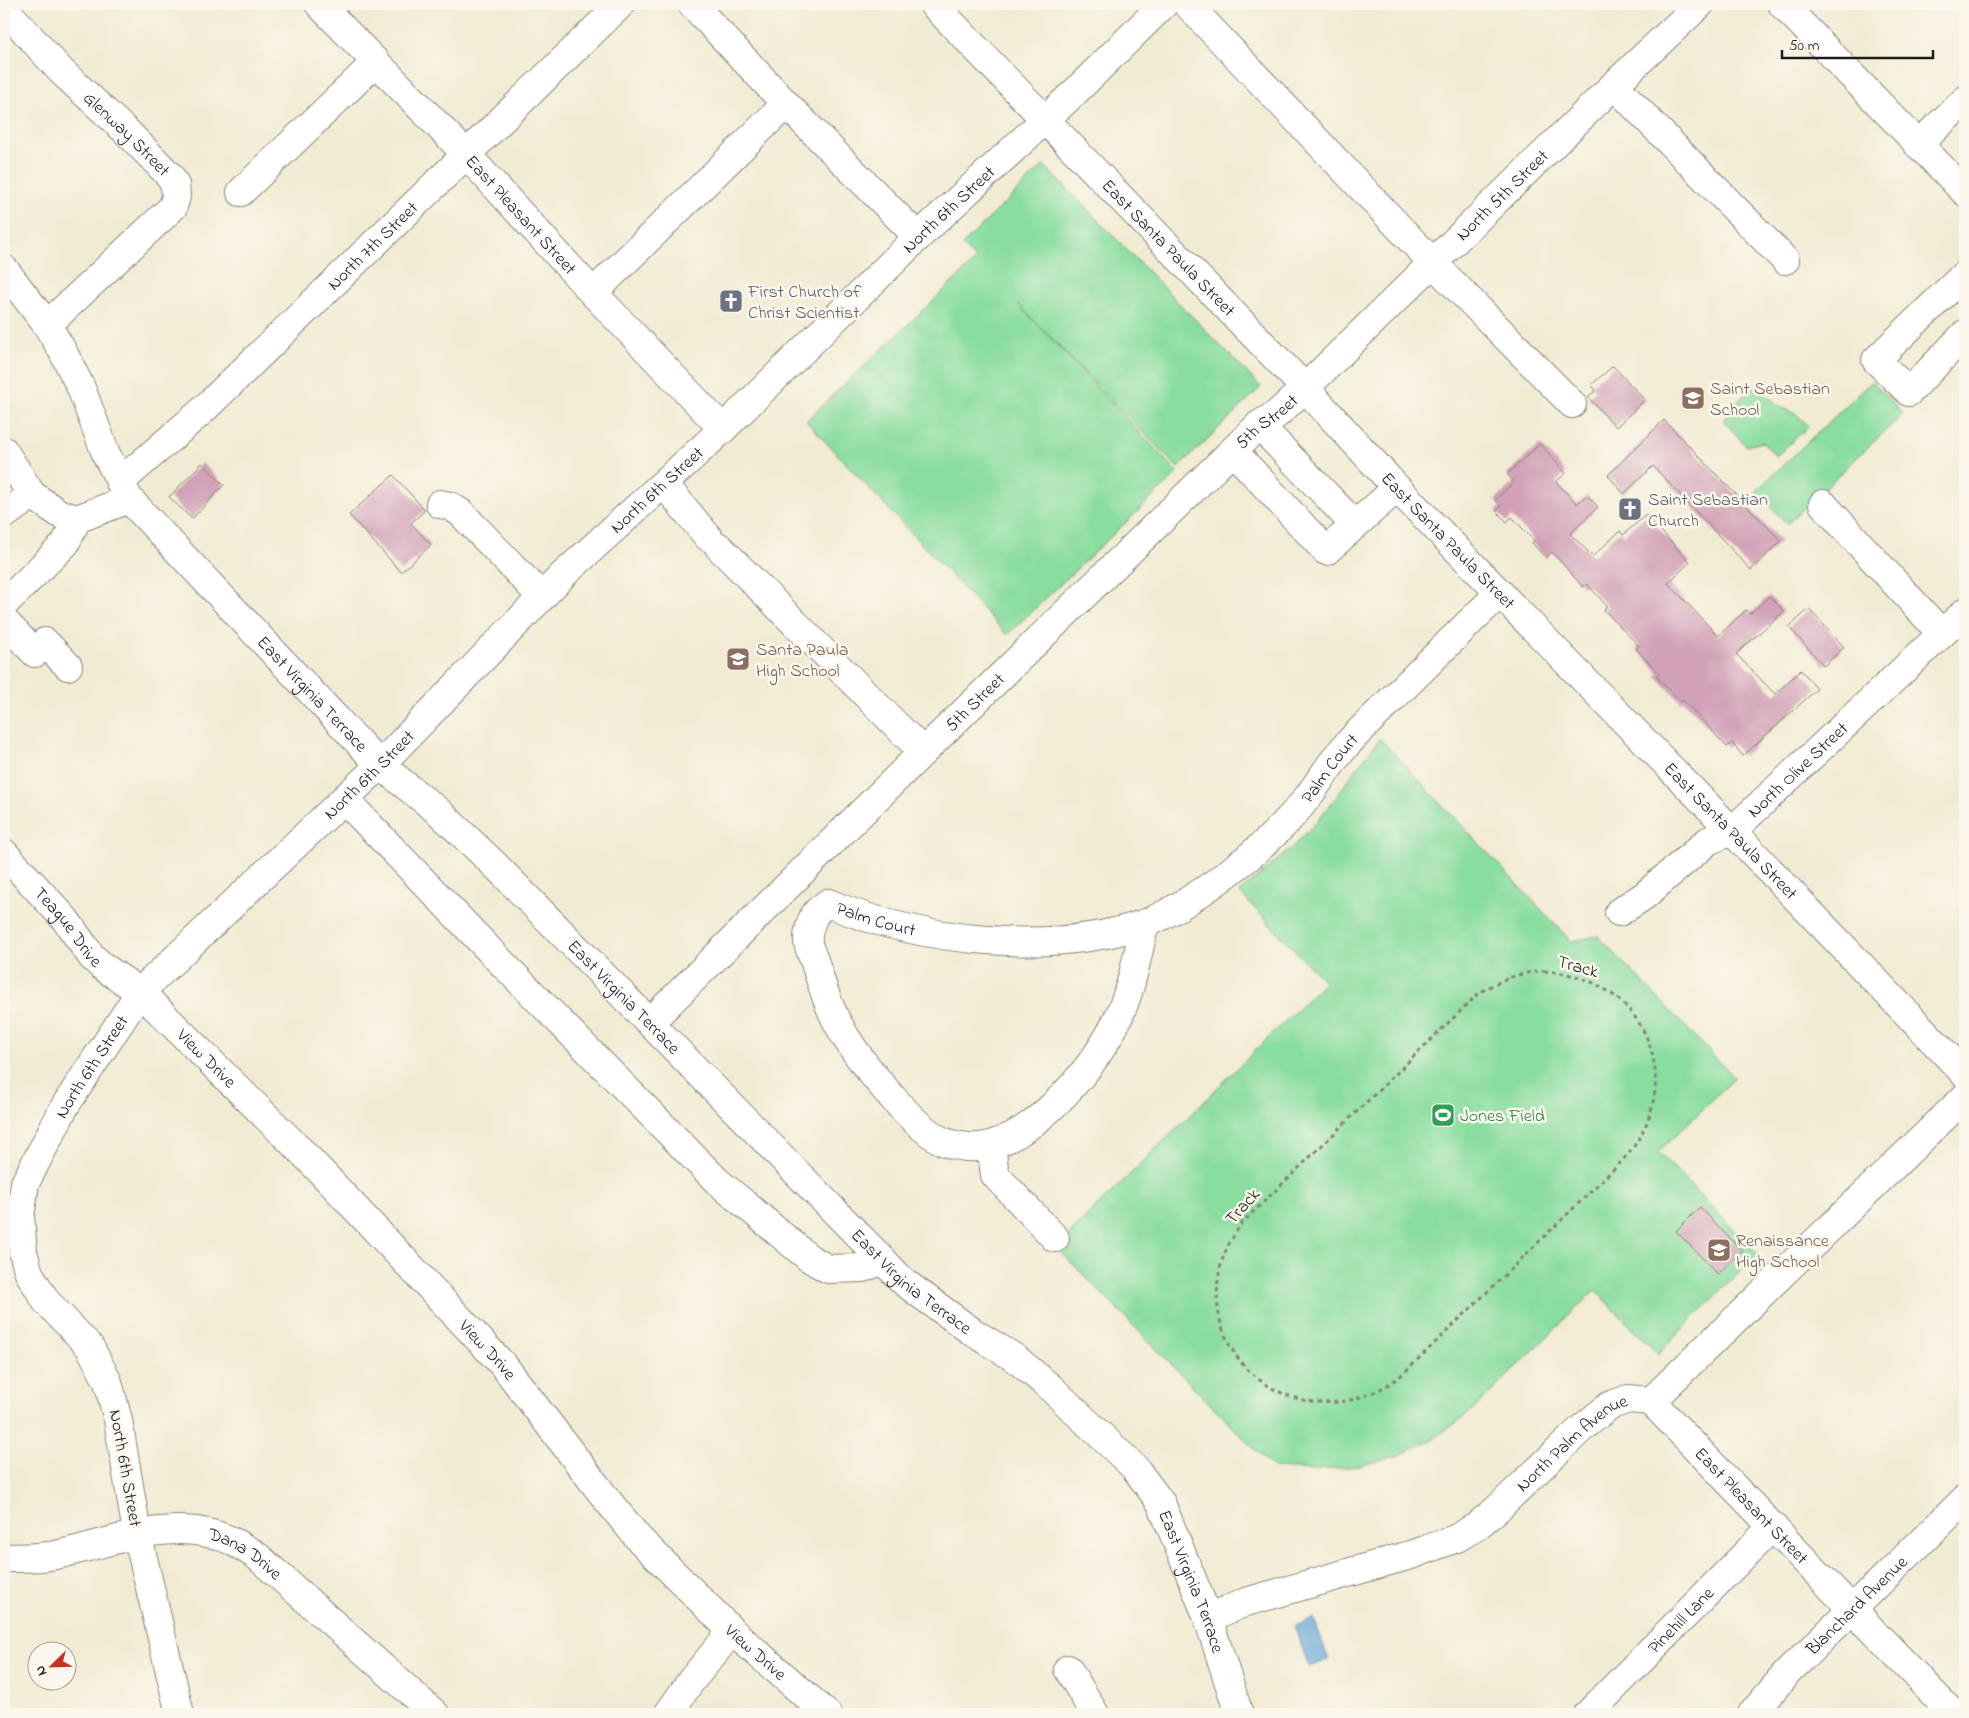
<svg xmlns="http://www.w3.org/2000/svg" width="1969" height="1718" viewBox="0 0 1969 1718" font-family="'Indie Flower',sans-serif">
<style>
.green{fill:#89dd9f;stroke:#527c5e}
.water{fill:#63a5d7;stroke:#40607a}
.building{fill:#d1a1b7}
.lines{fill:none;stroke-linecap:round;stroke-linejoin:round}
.minor-casing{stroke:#878478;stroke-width:30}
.path{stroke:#878478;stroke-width:3;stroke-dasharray:4 4;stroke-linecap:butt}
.minor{stroke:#fff;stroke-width:28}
.labels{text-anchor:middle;stroke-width:5;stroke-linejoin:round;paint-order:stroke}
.street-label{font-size:18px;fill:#1c1c1c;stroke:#fbf7ec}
.worship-label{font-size:18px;fill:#5b616d;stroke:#fbf7ec;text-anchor:start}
.education-label{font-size:18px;fill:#785e54;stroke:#fbf7ec;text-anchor:start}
.leisure-label{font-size:18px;fill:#27864d;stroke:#fbf7ec;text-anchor:start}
</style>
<rect width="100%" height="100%" fill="#fbf7ec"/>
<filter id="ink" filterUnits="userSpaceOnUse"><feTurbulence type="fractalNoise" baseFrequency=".02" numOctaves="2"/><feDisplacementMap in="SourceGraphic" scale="10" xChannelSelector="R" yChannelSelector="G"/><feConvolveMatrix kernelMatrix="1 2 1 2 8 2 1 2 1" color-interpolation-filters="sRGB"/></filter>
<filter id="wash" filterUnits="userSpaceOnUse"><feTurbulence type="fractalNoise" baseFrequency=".0096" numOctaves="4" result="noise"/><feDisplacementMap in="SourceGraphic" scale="20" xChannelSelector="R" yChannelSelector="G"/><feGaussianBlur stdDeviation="1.12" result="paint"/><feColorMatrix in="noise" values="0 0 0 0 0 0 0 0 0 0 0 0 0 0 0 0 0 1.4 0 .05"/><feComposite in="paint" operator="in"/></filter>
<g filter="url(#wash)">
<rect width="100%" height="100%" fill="#f2ebd3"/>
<!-- green -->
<path class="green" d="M1044,165L1261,387L1178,468L1018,304L1178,473L1007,635L806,421L976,260L962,245Z
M1872,381L1903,414L1787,524L1756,491Z
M1754,387L1763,391L1778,406L1795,413L1809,426L1776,456L1763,442L1746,446L1723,420L1741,398Z
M1380,739L1571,941L1598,936L1735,1078L1658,1152L1758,1254L1658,1354L1595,1290L1472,1411L1438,1436L1400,1455L1360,1466L1318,1470L1273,1468L1056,1247L1325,982L1239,892C1266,870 1294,848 1316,822C1339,796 1357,765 1380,739Z"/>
<!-- water -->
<path class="water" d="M1314,1619L1329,1660L1309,1667L1294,1626Z"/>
<g id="blocks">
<!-- building -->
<path class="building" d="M1613,366L1645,400L1616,427L1588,397L1596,390L1591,385Z
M1664,420L1781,541L1751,570L1653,466L1624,494L1608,475Z
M1540,444L1566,473L1556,482L1577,504L1587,495L1598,507L1570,534L1593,556L1620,531L1623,535L1646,515L1690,562L1668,583L1718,636L1746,610L1750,614L1769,596L1784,611L1736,654L1775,694L1801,670L1817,689L1743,756L1732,743L1727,747L1683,700L1681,702L1656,676L1659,673L1636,649L1639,646L1604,610L1607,606L1587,584L1583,587L1552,552L1546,558L1532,543L1534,541L1512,517L1507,522L1496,511L1501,507L1495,500L1514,482L1507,474Z
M202,463L224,485L192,519L169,497Z
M393,475L425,510L411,523L431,545L401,572L349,515Z
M1809,609L1844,647L1824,666L1789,627Z
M1700,1207L1742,1251L1718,1274L1676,1231Z"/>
</g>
</g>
<g filter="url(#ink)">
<use href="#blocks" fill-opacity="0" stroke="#878478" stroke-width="1"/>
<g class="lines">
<!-- minor casing -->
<g class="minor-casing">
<g id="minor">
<path id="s1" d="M319,4L466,154L593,293L723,429"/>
<path d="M692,4L786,104L918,237"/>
<path id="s2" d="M933,4L1305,388L1397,488L1732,831L1965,1074"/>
<path d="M1187,4L1433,263L1572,404"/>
<path d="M1782,4L1965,192"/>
<path id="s3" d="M4,8L61,71L128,133L170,176L175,185L176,196L173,207L47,325"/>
<path d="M1614,85L1785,260"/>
<path d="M1918,145L1965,100"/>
<path d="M241,192L376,62"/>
<path id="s4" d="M4,269L47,325L62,350L81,388L106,454L129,499L380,765L439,812L495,865L905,1283L974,1333L1015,1358L1052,1389L1135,1468L1161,1503L1208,1618L1239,1714"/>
<path d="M1965,274L1876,360L1909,392L1965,334"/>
<path d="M593,293L786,104"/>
<path d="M1259,425L1355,525"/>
<path d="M4,451L32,495L60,514L77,519"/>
<path d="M1233,451L1326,551L1397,488"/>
<path id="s5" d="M120,482L202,411L621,4"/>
<path d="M664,484L708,537"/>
<path d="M440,504L450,506L461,513L542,597"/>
<path d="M1823,504L1942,634"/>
<path d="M4,515L32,495"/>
<path d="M719,547L923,752"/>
<path d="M4,604L65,544L77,519L129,499"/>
<path d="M4,621L35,653L45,642L68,666"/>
<path d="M344,799L501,962L717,1181L809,1258L828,1269L863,1268L883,1260"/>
<path id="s6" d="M4,853L65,919L92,957L102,966L140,992L308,1158L504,1366L608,1501L639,1539L732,1631L827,1714"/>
<path id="s7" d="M1619,912L1644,896L1708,841L1732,831L1965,612"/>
<path id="s8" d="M1145,924C1137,955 1132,989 1118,1018C1097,1064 1040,1132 990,1145C975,1149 959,1147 945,1142C915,1131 857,1058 841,1029C829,1009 822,985 815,963C813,956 808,948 808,941C807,935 811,921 814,916C816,911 824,906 828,903C917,941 1050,956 1143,924C1170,915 1215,884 1237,866C1260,849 1289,821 1307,798C1319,782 1330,764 1343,749C1359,730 1378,714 1395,696C1430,662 1464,627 1500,593"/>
<path id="s9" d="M650,1022L923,752L1259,425L1277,414L1305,388L1614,85L1700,4"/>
<path d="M991,1145L995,1175L1055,1238"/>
<path id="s10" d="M1651,1401L1953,1714"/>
<path id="s11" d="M4,1558C19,1558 34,1558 50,1556C105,1546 155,1520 212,1534C229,1538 243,1547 257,1556L435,1714"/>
<path id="s12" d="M1208,1618L1246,1602L1414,1554L1457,1538L1477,1526L1496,1510L1581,1429L1609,1406L1628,1399L1651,1401L1965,1097"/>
<path d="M1068,1669L1095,1714"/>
<path id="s13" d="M180,1714L137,1533L118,1420L108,1382L90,1347L46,1301L29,1273L23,1252L20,1217L25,1183L65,1106L140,992L380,765L563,575L723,429L918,237L1076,91L1164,4"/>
<path d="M668,1714L691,1681L732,1631"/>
<path id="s14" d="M1588,1714L1773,1526"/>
<path id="s15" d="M1752,1714L1786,1674L1965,1499"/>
</g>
</g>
<!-- path -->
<path class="path" d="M1544,971C1646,976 1691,1084 1623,1160L1405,1372C1317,1448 1191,1371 1222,1261C1226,1247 1234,1235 1242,1223L1479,993C1500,980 1519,972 1544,971Z"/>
<!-- minor -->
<use href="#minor" class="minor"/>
</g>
</g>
<!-- icons -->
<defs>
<g id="church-square" transform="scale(1.25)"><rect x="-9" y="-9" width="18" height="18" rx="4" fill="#6b7280" stroke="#fbf7ec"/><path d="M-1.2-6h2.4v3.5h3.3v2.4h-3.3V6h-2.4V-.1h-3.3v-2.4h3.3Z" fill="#fff"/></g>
<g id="school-square" transform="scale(1.25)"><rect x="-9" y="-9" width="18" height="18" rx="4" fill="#8d6e63" stroke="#fbf7ec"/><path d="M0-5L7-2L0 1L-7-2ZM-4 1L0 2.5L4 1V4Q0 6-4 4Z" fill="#fff"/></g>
<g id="stadium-square" transform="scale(1.25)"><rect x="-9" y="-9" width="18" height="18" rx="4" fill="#2e9e5b" stroke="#fbf7ec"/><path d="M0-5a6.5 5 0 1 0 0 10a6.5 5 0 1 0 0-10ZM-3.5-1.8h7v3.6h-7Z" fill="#fff"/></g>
</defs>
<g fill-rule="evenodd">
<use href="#church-square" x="731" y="301"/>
<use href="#school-square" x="1693" y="398"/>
<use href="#church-square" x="1630" y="509"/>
<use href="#school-square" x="738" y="659"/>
<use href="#stadium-square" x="1443" y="1115"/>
<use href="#school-square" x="1719" y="1250"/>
</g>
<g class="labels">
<!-- street labels -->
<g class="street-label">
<text dy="6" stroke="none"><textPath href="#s3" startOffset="176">Glenway Street</textPath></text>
<text dy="6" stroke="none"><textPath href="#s9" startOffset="1188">North 5th Street</textPath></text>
<text dy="6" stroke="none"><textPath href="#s13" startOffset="1916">North 6th Street</textPath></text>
<text dy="6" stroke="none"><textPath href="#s1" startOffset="292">East Pleasant Street</textPath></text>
<text dy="6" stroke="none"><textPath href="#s5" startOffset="346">North 7th Street</textPath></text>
<text dy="6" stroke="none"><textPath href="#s2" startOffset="339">East Santa Paula Street</textPath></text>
<text dy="6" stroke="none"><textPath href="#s9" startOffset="861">5th Street</textPath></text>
<text dy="6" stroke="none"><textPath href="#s13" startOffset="1511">North 6th Street</textPath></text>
<text dy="6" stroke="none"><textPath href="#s2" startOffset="744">East Santa Paula Street</textPath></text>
<text dy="6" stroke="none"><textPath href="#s4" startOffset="531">East Virginia Terrace</textPath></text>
<text dy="6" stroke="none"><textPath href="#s9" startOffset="456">5th Street</textPath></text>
<text dy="6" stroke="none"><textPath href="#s8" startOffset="1191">Palm Court</textPath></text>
<text dy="6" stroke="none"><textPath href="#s7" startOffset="230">North Olive Street</textPath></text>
<text dy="6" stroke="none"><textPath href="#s13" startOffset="1106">North 6th Street</textPath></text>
<text dy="6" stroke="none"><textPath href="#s2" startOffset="1149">East Santa Paula Street</textPath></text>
<text dy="6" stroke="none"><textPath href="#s8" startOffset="674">Palm Court</textPath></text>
<text dy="6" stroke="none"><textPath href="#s6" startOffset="98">Teague Drive</textPath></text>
<text transform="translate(1578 966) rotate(16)" y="6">Track</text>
<text dy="6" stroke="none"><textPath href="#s4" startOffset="966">East Virginia Terrace</textPath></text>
<text dy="6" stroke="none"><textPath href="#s6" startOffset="290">View Drive</textPath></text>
<text dy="6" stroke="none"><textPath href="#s13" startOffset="701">North 6th Street</textPath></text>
<text transform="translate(1242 1206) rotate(-48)" y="6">Track</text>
<text dy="6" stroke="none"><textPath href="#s4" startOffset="1371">East Virginia Terrace</textPath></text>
<text dy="6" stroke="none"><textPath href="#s6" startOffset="695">View Drive</textPath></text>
<text dy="6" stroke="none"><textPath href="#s12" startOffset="412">North Palm Avenue</textPath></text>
<text transform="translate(126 1468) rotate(80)" y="6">North 6th Street</text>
<text dy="6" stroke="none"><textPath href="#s10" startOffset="145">East Pleasant Street</textPath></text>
<text dy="6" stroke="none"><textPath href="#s11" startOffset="250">Dana Drive</textPath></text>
<text dy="6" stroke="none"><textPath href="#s4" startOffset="1791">East Virginia Terrace</textPath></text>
<text dy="6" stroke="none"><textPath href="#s15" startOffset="151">Blanchard Avenue</textPath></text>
<text dy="6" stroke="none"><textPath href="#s14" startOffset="132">Pinehill Lane</textPath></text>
<text dy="6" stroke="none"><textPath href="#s6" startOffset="1100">View Drive</textPath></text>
</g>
<!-- worship labels -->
<g class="worship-label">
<text x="748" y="297">First Church of<tspan x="748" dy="21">Christ Scientist</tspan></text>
<text x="1648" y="505">Saint Sebastian<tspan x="1648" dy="21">Church</tspan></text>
</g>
<!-- education labels -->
<g class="education-label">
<text x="1710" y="394">Saint Sebastian<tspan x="1710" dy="21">School</tspan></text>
<text x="756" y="655">Santa Paula<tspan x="756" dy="21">High School</tspan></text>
<text x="1736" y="1246">Renaissance<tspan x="1736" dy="21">High School</tspan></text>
</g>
<!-- leisure labels -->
<g class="leisure-label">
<text x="1460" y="1121">Jones Field</text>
</g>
</g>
<!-- margin -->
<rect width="1969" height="1718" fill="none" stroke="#fbf7ec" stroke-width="20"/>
<!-- north arrow -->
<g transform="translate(52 1666) rotate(247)"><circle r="24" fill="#fbf7ec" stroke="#a29f99"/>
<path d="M0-4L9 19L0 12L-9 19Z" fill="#c8321e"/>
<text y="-8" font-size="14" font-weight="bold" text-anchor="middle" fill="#1c1c1c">N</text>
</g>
<!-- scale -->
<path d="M1782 50v8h151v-8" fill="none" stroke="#1c1c1c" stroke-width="2.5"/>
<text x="1789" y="50" font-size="15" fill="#1c1c1c" stroke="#fbf7ec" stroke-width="4" paint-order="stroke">50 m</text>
</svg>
